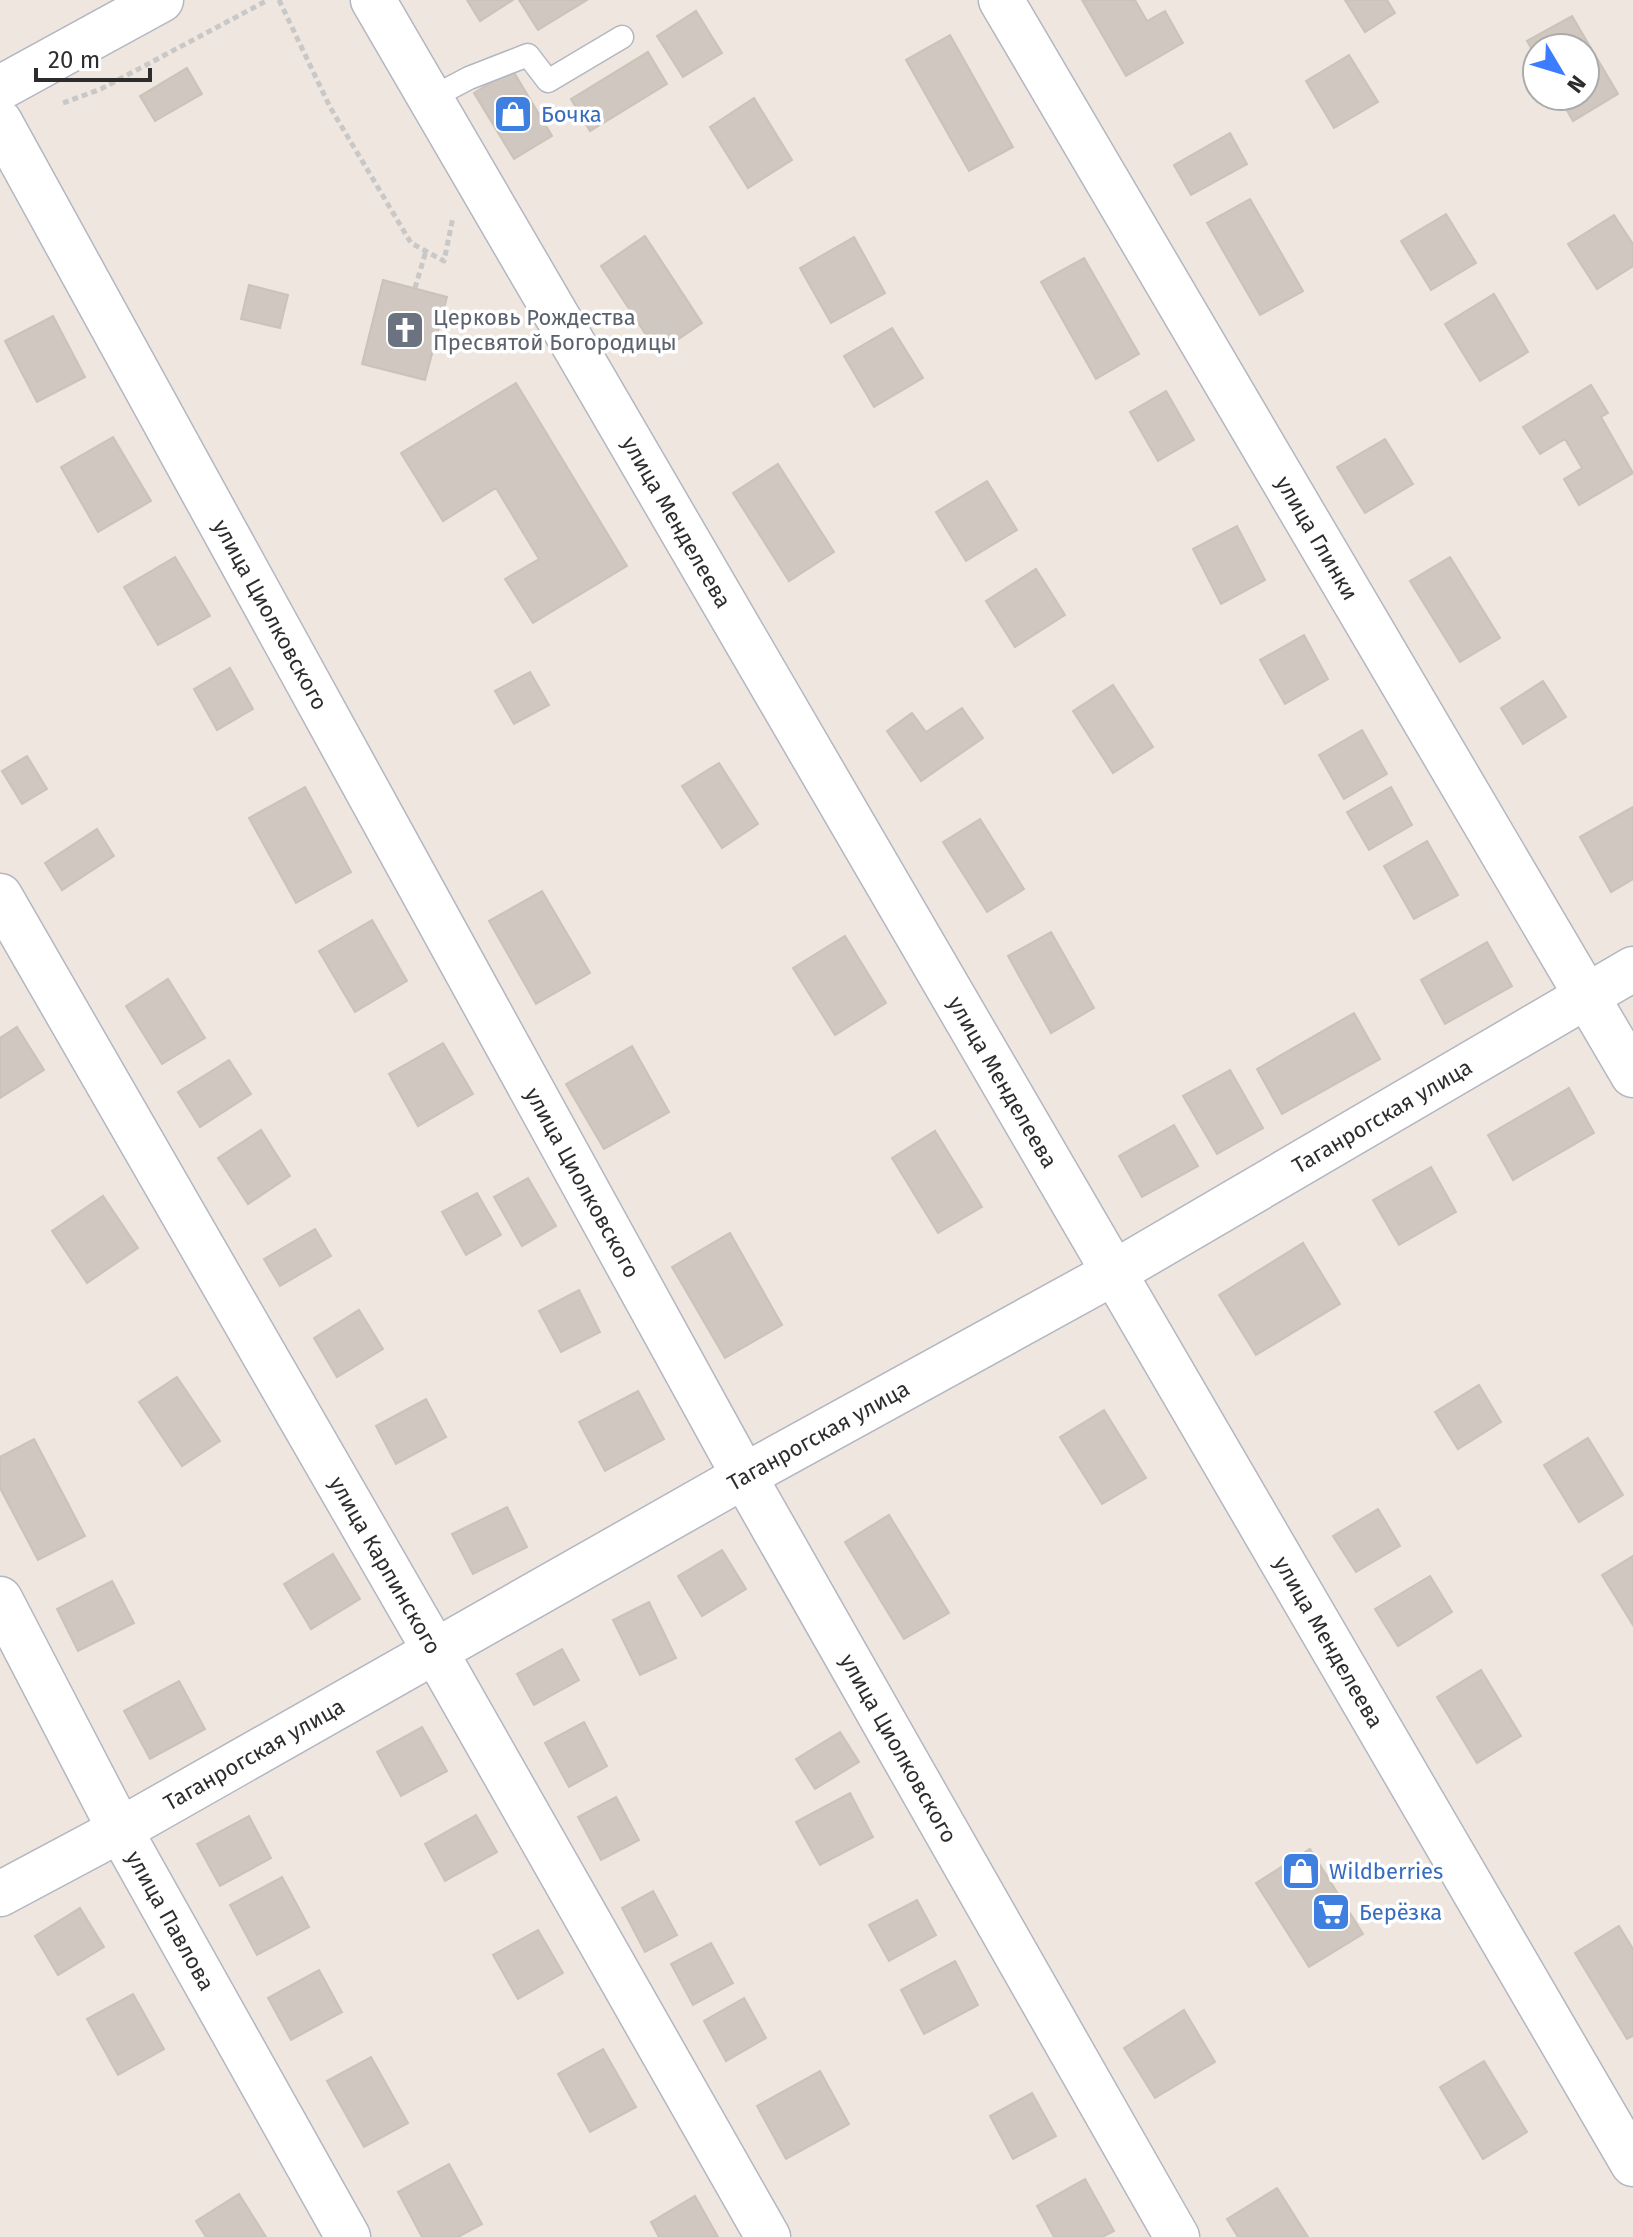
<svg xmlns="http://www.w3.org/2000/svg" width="1633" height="2237" viewBox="0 0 1633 2237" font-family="'Fira Sans',sans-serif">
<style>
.building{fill:#cfc7c0;stroke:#cbc2b8;stroke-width:2}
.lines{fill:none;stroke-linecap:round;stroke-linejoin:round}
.service-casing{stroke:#b3b7c1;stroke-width:25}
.minor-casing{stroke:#b3b7c1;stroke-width:47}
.tertiary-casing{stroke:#b3b7c1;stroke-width:47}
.secondary-casing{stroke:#b3b7c1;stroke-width:47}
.path{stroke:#c8c8c8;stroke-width:5;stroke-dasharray:6 4;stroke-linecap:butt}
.service{stroke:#fff;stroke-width:22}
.minor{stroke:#fff;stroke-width:44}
.tertiary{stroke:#fff;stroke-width:44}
.secondary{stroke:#fff;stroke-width:44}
.labels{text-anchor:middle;stroke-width:7;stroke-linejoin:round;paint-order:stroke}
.shop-label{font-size:22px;fill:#366cbe;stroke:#fff;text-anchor:start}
.worship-label{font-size:22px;fill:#5b616d;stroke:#fff;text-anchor:start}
.street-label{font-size:22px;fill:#2d2d2d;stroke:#fff}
</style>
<rect width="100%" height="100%" fill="#efe6df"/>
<!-- building -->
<path class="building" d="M467,0H513L480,21Z
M519,0H587L538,30Z
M1082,0H1135L1147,21L1165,11L1183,43L1126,76Z
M1345,0H1387L1395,13L1365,32Z
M696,11L722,53L683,77L657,36Z
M1572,16L1618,94L1573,121L1559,96H1585V48H1537V58L1527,41Z
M950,35L1013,147L969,171L906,60Z
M648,52L667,84L590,131L571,99Z
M1349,55L1378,102L1334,128L1306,81Z
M187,68L202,94L155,121L140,96Z
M512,69L552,136L514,159L474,93Z
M754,98L792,160L748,188L710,127Z
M1230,133L1247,164L1191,195L1174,165Z
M1250,199L1303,291L1260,315L1207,223Z
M1446,214L1476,263L1431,290L1401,241Z
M1614,215L1633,244V266L1597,289L1568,244Z
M645,236L702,323L658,353L601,266Z
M854,237L885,293L831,323L800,268Z
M1084,258L1139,354L1096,379L1041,282Z
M383,280L447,297L425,380L362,364Z
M249,285L288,295L280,328L241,319Z
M1494,294L1528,352L1480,381L1445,324Z
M53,316L85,377L37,402L5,341Z
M892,328L923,378L874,407L844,356Z
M516,383L627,566L533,623L505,579L539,559L496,488L443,521L401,453Z
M1591,385L1608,413L1601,417L1633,473L1579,505L1564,479L1582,468L1565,439L1540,454L1523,427Z
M1166,391L1194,440L1158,461L1130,412Z
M113,437L151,501L98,532L61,467Z
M1385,439L1413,484L1365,513L1337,467Z
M778,464L834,552L789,581L733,493Z
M987,481L1017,530L966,561L936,512Z
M1237,526L1265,580L1221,604L1193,549Z
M175,557L210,616L158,645L124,587Z
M1450,557L1500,638L1460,662L1410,581Z
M1036,569L1065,615L1015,647L986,601Z
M1304,635L1328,679L1285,704L1260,660Z
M230,668L253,709L217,730L194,689Z
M530,672L549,705L514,724L495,691Z
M1543,681L1566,717L1523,744L1501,708Z
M1113,685L1153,747L1113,773L1073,711Z
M962,708L983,738L921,781L887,731L912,713L926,732Z
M1362,730L1387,774L1344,799L1319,755Z
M27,756L47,789L22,804L2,771Z
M719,763L758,824L722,848L682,786Z
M305,787L351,872L296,903L249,818Z
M1391,787L1412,825L1369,850L1347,812Z
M1633,807V879L1611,892L1580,837Z
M980,819L1024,889L987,912L943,842Z
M97,829L114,856L62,890L45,863Z
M1427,841L1458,895L1414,919L1384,866Z
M542,891L590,973L536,1004L489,921Z
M372,920L407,981L355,1012L319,951Z
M1051,932L1094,1008L1051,1033L1008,956Z
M845,936L886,1003L835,1035L793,968Z
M1487,942L1512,986L1445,1024L1421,980Z
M168,979L205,1038L162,1064L126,1006Z
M1354,1013L1380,1059L1282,1114L1257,1069Z
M17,1027L44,1070L0,1098V1038Z
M443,1043L473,1094L418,1126L389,1074Z
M632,1046L669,1112L604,1149L566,1084Z
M229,1060L251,1094L200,1127L178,1092Z
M1230,1070L1263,1128L1217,1154L1183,1096Z
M1569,1088L1594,1133L1513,1180L1488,1135Z
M1174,1125L1198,1166L1142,1197L1119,1156Z
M261,1130L290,1176L248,1204L218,1158Z
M935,1131L982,1207L938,1233L892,1158Z
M1431,1167L1456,1212L1399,1245L1373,1200Z
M528,1178L556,1226L522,1246L494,1197Z
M477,1193L501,1235L466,1255L442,1212Z
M103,1196L138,1248L87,1283L52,1231Z
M315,1229L331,1256L280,1286L264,1259Z
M730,1233L782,1325L725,1358L672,1267Z
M1303,1243L1340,1304L1256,1355L1219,1295Z
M579,1290L600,1332L561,1352L539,1311Z
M359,1310L383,1349L337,1377L314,1338Z
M177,1377L220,1441L182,1466L139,1402Z
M1479,1385L1501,1422L1458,1449L1435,1412Z
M638,1391L664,1439L605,1471L579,1422Z
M426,1399L446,1437L396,1464L376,1426Z
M1104,1410L1146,1478L1102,1504L1060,1437Z
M1588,1438L1623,1495L1579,1522L1544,1465Z
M34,1439L85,1536L38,1560L0,1488V1457Z
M507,1507L527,1547L473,1574L452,1534Z
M1378,1509L1400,1546L1356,1572L1333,1536Z
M889,1515L949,1613L904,1639L845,1542Z
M722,1550L746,1589L702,1616L678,1576Z
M333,1554L360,1599L311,1629L284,1584Z
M1633,1556V1625L1602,1575Z
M1430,1576L1452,1612L1398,1646L1375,1609Z
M112,1581L134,1623L78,1651L57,1609Z
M649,1602L676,1658L640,1675L613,1620Z
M562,1649L579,1680L534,1705L517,1674Z
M1481,1670L1521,1736L1477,1763L1437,1697Z
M179,1681L205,1729L150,1759L124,1711Z
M584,1722L607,1766L569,1787L545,1743Z
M422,1727L447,1771L401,1796L377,1752Z
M840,1732L859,1762L815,1789L796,1759Z
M850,1793L873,1837L820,1865L796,1822Z
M616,1797L639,1840L601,1860L578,1817Z
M476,1815L497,1852L445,1881L425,1844Z
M249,1816L271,1858L220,1886L197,1844Z
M1310,1849L1363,1934L1309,1967L1256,1883Z
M282,1877L309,1927L257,1955L230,1905Z
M653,1891L677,1935L645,1952L622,1908Z
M917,1900L936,1935L889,1961L869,1925Z
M80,1908L104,1947L58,1975L35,1936Z
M1619,1926L1633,1949V2036L1627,2039L1575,1953Z
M538,1930L563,1973L518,1999L493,1955Z
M711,1943L733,1983L693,2005L671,1964Z
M955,1961L978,2005L924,2034L901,1990Z
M319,1970L342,2012L291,2040L268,1998Z
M133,1994L164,2049L118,2075L87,2019Z
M744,1998L766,2038L726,2061L704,2021Z
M1184,2010L1215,2062L1155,2098L1124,2048Z
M603,2049L636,2107L590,2132L558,2074Z
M371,2057L408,2123L364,2147L327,2081Z
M1484,2061L1527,2132L1483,2159L1440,2087Z
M820,2071L849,2124L786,2159L757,2106Z
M1032,2093L1056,2136L1013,2159L990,2116Z
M449,2164L482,2224L458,2237H422L398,2192Z
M1085,2179L1114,2231L1102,2237H1054L1037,2206Z
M1277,2188L1308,2237H1238L1227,2219Z
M239,2194L266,2237H206L196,2221Z
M695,2196L718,2237H659L651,2222Z"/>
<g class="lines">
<!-- service casing -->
<g class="service-casing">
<path id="service" d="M431,98L469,78L528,55L548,81L622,37"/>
</g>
<!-- minor casing -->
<g class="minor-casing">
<g id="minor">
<path id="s1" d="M1001,0L1633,1075"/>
<path id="s2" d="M0,122L744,1476L1177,2237"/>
<path id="s3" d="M0,896L435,1651L768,2237"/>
<path id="s4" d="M0,1599L120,1830L348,2237"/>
<path id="s5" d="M0,1894L120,1830L744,1476L1115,1272L1633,969"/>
</g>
</g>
<!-- tertiary casing -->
<g class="tertiary-casing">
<g id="tertiary">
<path id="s6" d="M373,0L1633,2164"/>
</g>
</g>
<!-- secondary casing -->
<g class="secondary-casing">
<path id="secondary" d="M0,88L161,0"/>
</g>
<!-- path -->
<path class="path" d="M279,0L330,107L411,243L444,261L453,217
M63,103L101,89L268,0
M415,288L426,251"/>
<!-- service -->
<use href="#service" class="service"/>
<!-- minor -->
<use href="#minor" class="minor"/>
<!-- tertiary -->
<use href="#tertiary" class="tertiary"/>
<!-- secondary -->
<use href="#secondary" class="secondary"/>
</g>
<!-- icons -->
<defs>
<g id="shop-square" transform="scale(2)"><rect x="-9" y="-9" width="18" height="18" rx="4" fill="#3f7fe0" stroke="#fff"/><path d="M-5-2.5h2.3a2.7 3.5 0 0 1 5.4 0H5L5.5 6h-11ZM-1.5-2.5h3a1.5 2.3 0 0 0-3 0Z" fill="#fff"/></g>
<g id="church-square" transform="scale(2)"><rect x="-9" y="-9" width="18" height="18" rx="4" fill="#6b7280" stroke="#fff"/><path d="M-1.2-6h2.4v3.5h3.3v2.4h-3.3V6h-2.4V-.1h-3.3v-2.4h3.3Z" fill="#fff"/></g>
<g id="supermarket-square" transform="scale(2)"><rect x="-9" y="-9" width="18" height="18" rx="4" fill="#3f7fe0" stroke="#fff"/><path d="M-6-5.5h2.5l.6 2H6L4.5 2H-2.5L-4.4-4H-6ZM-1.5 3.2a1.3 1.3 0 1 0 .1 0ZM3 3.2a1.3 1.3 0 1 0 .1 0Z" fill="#fff"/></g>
</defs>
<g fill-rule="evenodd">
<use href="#shop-square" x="513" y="114"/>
<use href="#church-square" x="405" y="330"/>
<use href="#shop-square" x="1301" y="1871"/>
<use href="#supermarket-square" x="1331" y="1912"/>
</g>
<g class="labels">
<!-- shop labels -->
<g class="shop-label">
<text x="541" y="122">Бочка</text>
<text x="1329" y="1879">Wildberries</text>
<text x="1359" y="1920">Берёзка</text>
</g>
<!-- worship labels -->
<g class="worship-label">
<text x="433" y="325">Церковь Рождества<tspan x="433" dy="25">Пресвятой Богородицы</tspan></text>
</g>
<!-- street labels -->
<g class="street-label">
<text dy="8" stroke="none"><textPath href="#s6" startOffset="604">улица Менделеева</textPath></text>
<text dy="8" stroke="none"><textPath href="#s1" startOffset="624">улица Глинки</textPath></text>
<text dy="8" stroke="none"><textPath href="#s2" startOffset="562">улица Циолковского</textPath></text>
<text dy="8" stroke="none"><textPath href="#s6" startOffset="1252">улица Менделеева</textPath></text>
<text dy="8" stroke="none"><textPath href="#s5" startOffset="1586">Таганрогская улица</textPath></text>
<text dy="8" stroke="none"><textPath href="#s2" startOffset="1210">улица Циолковского</textPath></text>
<text dy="8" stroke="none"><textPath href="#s5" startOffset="938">Таганрогская улица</textPath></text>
<text dy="8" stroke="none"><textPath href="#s3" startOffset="772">улица Карпинского</textPath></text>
<text dy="8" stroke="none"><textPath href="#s6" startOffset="1900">улица Менделеева</textPath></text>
<text dy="8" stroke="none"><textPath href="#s2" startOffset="1858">улица Циолковского</textPath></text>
<text dy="8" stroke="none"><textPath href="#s5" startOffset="290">Таганрогская улица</textPath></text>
<text dy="8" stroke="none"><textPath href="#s4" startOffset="364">улица Павлова</textPath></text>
</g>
</g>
<!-- north arrow -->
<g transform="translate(1561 72) rotate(128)"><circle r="38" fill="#ffffff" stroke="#ababab" stroke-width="2"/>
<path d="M0-6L14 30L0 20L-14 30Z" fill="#3c7dff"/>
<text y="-12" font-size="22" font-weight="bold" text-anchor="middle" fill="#2d2d2d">N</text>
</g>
<!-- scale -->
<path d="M36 68v12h114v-12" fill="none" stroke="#2d2d2d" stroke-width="4"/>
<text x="48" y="68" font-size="24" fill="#2d2d2d" stroke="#ffffff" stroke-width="6" paint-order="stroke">20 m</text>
</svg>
